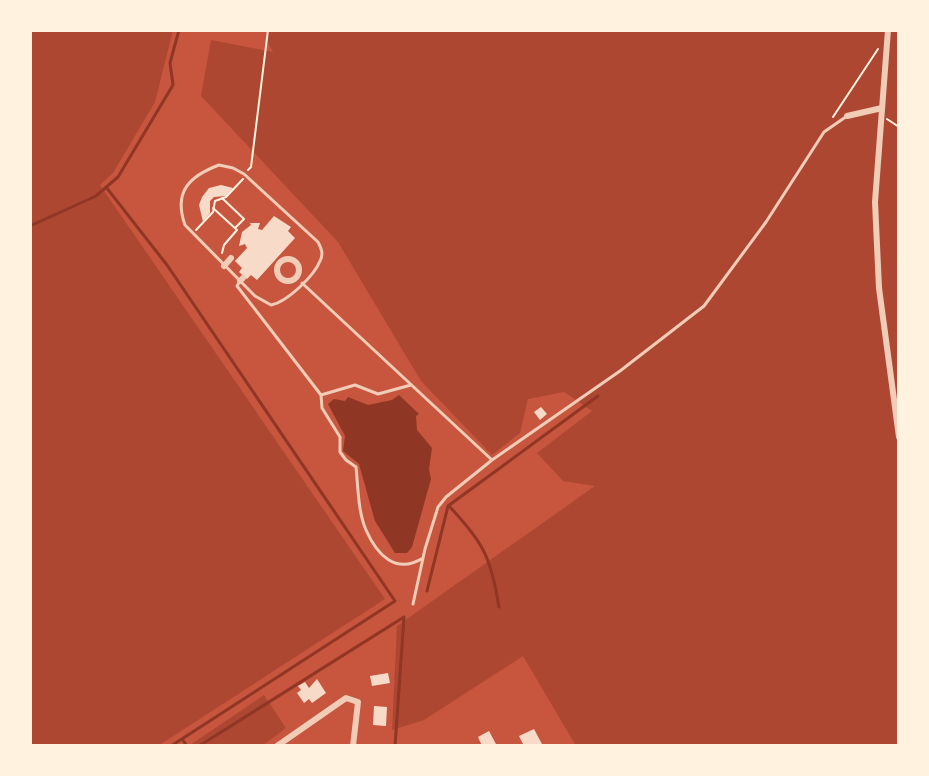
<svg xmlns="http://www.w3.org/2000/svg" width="929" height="776" viewBox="0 0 929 776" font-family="Manrope,sans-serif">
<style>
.green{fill:#ae4732}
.water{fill:#8f3625}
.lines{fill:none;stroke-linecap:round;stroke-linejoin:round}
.stream{stroke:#8f3625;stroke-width:3}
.building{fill:#f7dbc8}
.path{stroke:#fff3e0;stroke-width:2}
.service{stroke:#f1ccb7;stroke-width:3}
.minor{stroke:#f1ccb7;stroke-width:6}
</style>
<rect width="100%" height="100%" fill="#c8553d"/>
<!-- green -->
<path class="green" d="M30,30H173L155,102L113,173L100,185L385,599L158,746H30Z
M268,30H899V746H576L523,656L424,720L392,730L397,626L595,486L563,481L537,453L592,411L564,392L528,399L520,433L492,455L421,381L338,242L201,96L211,40L273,52L267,41Z
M264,695L286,728L262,746L190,745Z"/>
<!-- water -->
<path class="water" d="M399,395L419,414L416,416L417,430L432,448L429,469L431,479L412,547L407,553H395L375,521L359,464L343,451L345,436L328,404L334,399L345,401L348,397L368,405L392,400Z"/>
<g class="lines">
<!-- stream -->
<path class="stream" d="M106,187L167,265L395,601L171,746
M30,226L96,196L118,177L173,85L170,63L179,30
M449,506C484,543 491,558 499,607
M427,591L448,506L598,396
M182,739L187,746
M199,746L404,617
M395,746L404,617"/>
</g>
<!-- building -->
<path class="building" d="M221,185L233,188L226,196L214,197L210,201V213L203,222L199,205L202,197L209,188Z
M274,216L291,227L288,231L295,238L257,280L251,275L247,279L239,272L242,268L235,261L247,248L245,244L239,246L242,232L251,225L250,223H260L258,229L262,230Z
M541,407L547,414L540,420L534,412Z
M388,673L390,683L372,686L370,676Z
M317,679L326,693L312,703L309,699L304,703L297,693L301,690L298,686L305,682L309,688Z
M374,706L387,707L386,726L373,725Z
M534,729L543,746H524L519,736Z
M489,731L497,746H482L478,737Z"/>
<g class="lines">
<!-- path -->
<path class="path" d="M833,117L878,49
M887,119L899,127
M248,170L251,167L268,30
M222,198L244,219L236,227
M213,208L237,230L224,245L222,253
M196,230L213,212L215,201L226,197L243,179"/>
<!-- service -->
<path class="service" d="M219,165L233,168L244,174L318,242C321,248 324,254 320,261C314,276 287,302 271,305L255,296L185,225C173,191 190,176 219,165Z
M240,281L237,286L321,395L355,385L378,394L411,385
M302,283L492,460
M321,395L322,408L340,437V452L346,460L356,467C358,486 358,512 366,530C377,555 396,575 423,558
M413,604L425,549L438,507L446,497L492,460L620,371L704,306L766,222L824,132L847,116"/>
<!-- minor -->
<path class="minor" d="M888,30L875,202L879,288L899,437
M847,116L882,108
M277 270a11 11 0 1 1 22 0a11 11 0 1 1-22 0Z
M224,266L231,258
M240,281L243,278
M277,746L346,698L358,702L353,746"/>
</g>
<!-- border -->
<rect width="929" height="776" fill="none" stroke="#fff3e0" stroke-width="64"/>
</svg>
